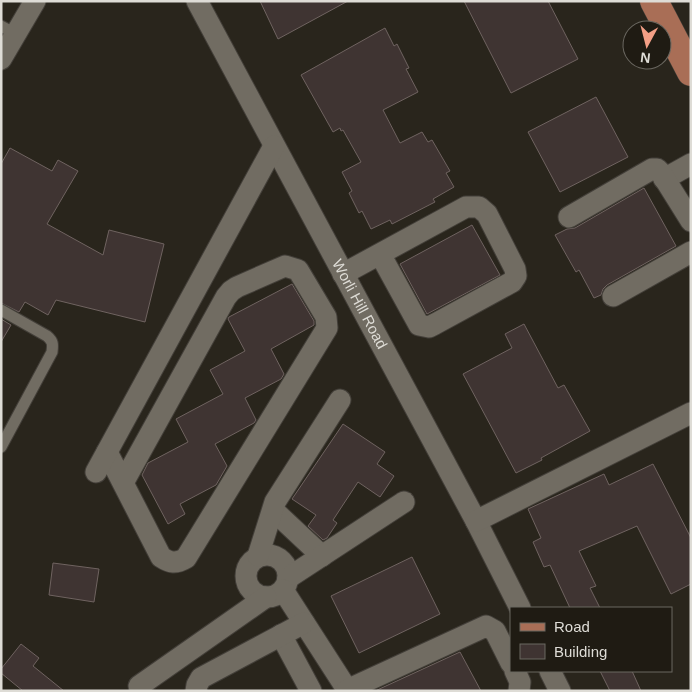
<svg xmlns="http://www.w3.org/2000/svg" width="692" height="692" viewBox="0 0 692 692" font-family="Arial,sans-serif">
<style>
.building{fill:#3f3432;stroke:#6f6360}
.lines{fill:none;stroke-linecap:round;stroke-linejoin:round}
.lane-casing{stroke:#433f39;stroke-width:13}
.street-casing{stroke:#433f39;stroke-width:23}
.primary-casing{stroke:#433f39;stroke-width:29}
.lane{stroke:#716c62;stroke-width:11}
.street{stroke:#716c62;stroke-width:21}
.primary{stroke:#a96e56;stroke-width:28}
.labels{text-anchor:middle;stroke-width:4;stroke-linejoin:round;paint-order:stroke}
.street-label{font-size:15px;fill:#dedcd6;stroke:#1f1b13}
</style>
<rect width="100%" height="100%" fill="#29251c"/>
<!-- building -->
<path class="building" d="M260,1H348L278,39Z
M464,1H548L578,59L511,93Z
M385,28L394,46L397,44L409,68L406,69L418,92L383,110L400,143L422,132L428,142L432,140L450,171L446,173L454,187L433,199L435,202L392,224L390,220L371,229L362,211L359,213L349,193L352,191L342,172L361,162L343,130L341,131L340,128L333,132L301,75Z
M596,97L628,157L560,192L528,132Z
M10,148L52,171L58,160L78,171L47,224L103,255L109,230L164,244L145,322L56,300L48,315L25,302L19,312L1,303V164Z
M644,188L676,246L607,285L603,289L601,295L594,298L579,270L576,272L555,235L567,229L575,228Z
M472,225L500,275L427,314L400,264Z
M292,284L314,321V325L271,349L284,374L281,379L245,398L256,420L254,423L215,444L227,466L216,485L180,504L185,514L168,524L142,475L148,463L188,442L176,419L223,394L210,370L245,351L228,319L229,317Z
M1,319L11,325L1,342Z
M524,324L558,388L564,385L590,431L541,458L542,460L516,473L463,374L512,348L505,334Z
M343,424L385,452L377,464L394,476L380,497L358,482L333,520L337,523L327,538L323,540L308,526L316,515L292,499Z
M653,464L691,538V584L671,594L637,526L579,551L596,586L590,588L600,608H570L550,565L544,567L533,542L541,538L528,509L604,474L609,485Z
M412,557L440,614L359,653L331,596Z
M53,563L99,569L94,602L49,595Z
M21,644L39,658L33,666L64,691H23L1,673V669Z
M460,652L481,691H375Z
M600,671H632L641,691H610Z"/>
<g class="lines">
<!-- lane casing -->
<g class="lane-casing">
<path id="lane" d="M1,26L16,34
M1,310L47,336C53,341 53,344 52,352L1,447"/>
</g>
<!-- street casing -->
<g class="street-casing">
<g id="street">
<path id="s1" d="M197,1L476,521L520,608"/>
<path d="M1,59L35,1"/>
<path d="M664,179L691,164"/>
<path d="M569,217L652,169H657L661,173L691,221"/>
<path d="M343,274L466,207H479L487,214L515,269L516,276L512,282L435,324L429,327L419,325L380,254"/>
<path d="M613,296L691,252"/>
<path d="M107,452C125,487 143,522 161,557C170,563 176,564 186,558L327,328L326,317L298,270L285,266L237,287L231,291L226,297L123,483"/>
<path d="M96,472L274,146"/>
<path d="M273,510L322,556"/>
<path d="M476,521L691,413"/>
<circle cx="267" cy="576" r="21"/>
<path d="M258,556L275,502L340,400"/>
<path d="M288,578L404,502"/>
<path d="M283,590L348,691"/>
<path d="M281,635L311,691"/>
<path d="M515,671L520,682L519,691"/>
<path d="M550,671L560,691"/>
<path d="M139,686L266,597"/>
<path d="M347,690L486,626L495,631L511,663"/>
<path d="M196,691L197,685L201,678L304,623"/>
</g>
</g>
<!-- primary casing -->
<g class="primary-casing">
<path id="primary" d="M654,1L691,72"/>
</g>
<!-- lane -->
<use href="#lane" class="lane"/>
<!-- street -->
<use href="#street" class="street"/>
<!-- primary -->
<use href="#primary" class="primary"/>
</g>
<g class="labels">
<!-- street labels -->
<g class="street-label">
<text dy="5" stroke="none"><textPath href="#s1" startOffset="344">Worli Hill Road</textPath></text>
</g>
</g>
<!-- border -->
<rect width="692" height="692" fill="none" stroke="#dedcd6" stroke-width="5"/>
<!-- legend -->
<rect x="510" y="607" width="162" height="65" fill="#1f1b13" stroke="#6b6861"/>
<rect x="520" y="623" width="25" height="8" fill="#a96e56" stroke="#6b6861"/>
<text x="554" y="632" font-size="15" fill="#dedcd6">Road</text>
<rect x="520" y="644" width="25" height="15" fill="#3f3432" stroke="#6b6861"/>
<text x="554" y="657" font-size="15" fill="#dedcd6">Building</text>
<!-- north arrow -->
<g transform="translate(647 45) rotate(187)"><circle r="24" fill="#1f1b13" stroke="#6b6861"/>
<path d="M0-4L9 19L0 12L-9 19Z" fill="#f39f86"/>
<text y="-8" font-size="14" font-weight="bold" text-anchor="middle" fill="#dedcd6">N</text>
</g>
</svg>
